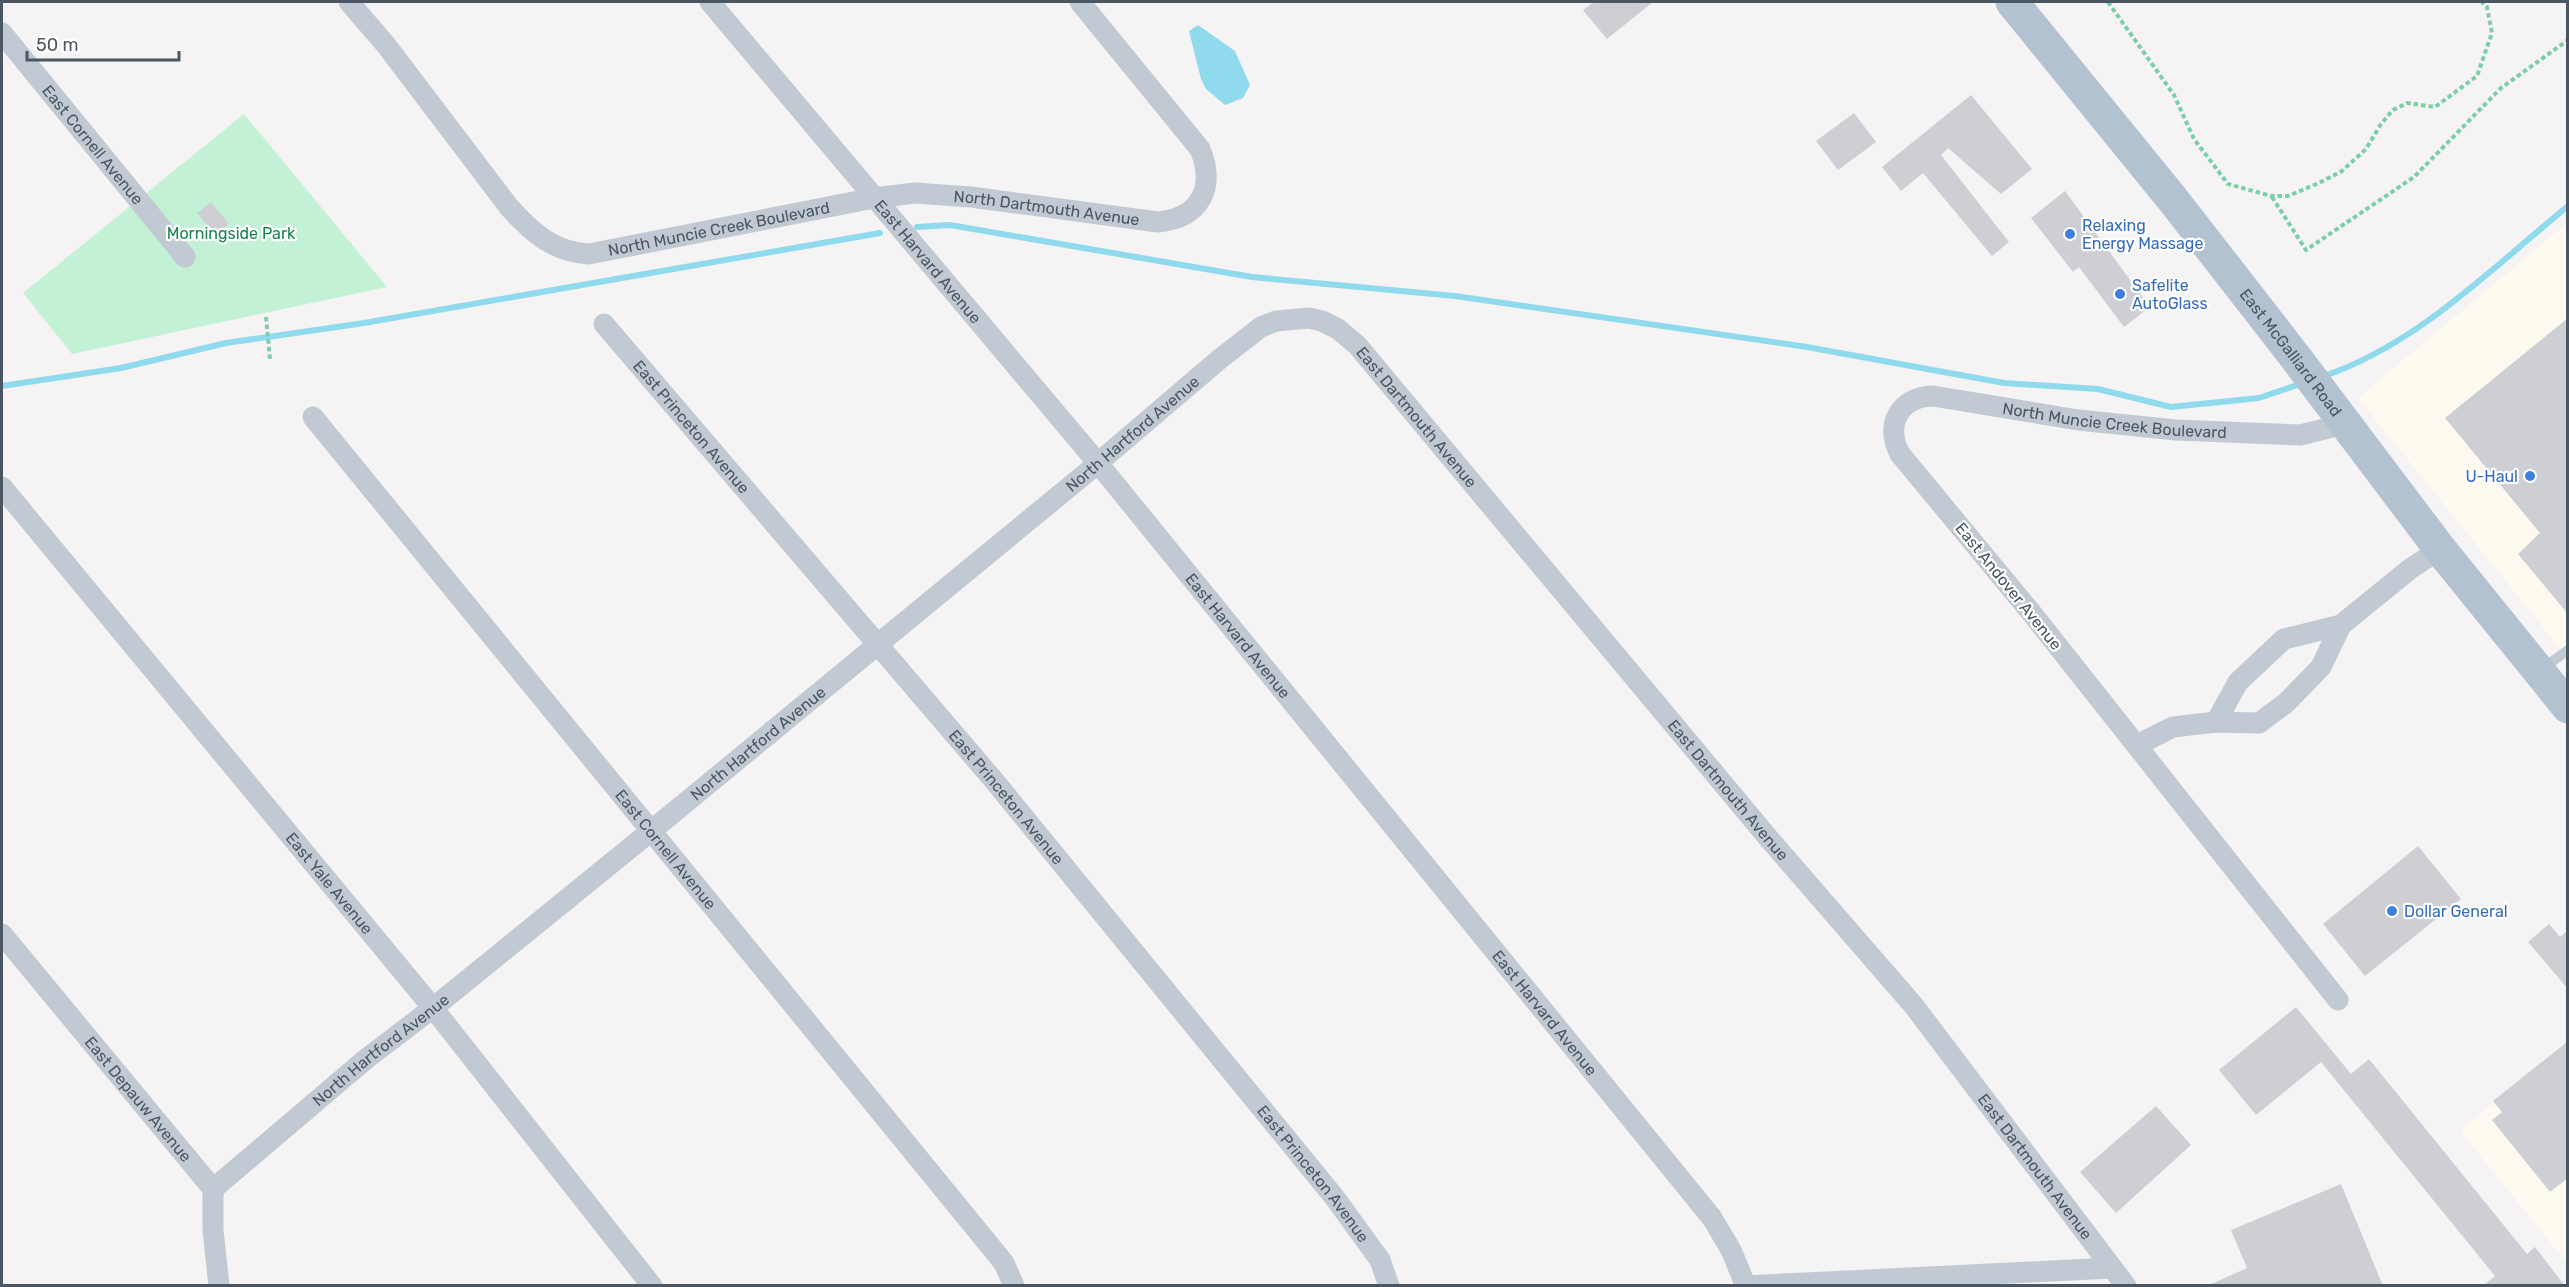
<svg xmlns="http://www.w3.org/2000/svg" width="2569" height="1287" viewBox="0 0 2569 1287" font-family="Rubik,sans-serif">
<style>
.commercial{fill:#fdf9ef}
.green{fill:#c3f1d5}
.water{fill:#90daee}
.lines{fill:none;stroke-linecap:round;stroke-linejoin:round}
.stream{stroke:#90daee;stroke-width:6}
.building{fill:#cdcfd5}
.path{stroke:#7ad0a6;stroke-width:4;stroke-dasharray:4.5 3;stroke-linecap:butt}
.lane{stroke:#c1cad2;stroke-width:10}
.street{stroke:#c1cad2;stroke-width:21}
.primary{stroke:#b3c2d1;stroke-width:33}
.shop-dot{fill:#3f7fe0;stroke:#fff;stroke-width:2}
.labels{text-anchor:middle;stroke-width:4.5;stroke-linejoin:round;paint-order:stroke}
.street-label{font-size:16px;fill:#4a5661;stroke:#fff}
.shop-label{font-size:16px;fill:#366cbe;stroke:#fff;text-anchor:start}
.park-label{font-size:16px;fill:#17864f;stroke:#fff}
</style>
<rect width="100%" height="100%" fill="#f5f3f3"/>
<!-- commercial -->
<path class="commercial" d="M2567,223V657L2358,398Z
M2567,1040V1263L2460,1131Z"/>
<!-- green -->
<path class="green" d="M244,114L387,287L72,354L23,293Z"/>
<!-- water -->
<path class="water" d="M1198,25L1235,51L1250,85L1243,98L1225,105L1206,89L1201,79L1189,31Z"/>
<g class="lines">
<!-- stream -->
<path class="stream" d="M917,227L950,225L1252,277L1455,296L1807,347L2004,383L2098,389L2171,407L2259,398L2303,383
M2324,376C2418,344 2492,268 2568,206
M2,386L121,368L226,343L364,323L880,233"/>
</g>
<!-- building -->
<path class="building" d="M1594,2H1653L1607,39L1583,10Z
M1971,95L2032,169L2001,194L1948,148L1941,155L2009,242L1992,256L1923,173L1901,191L1882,167Z
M1854,113L1876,142L1838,170L1816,141Z
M2065,191L2150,307L2124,327L2079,267L2073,272L2031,218Z
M211,202L229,224L215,235L197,213Z
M2568,318V614L2518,554L2540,533L2445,418Z
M2418,846L2461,899L2365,976L2323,924Z
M2549,924L2560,937L2568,930V989L2528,942Z
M2296,1007L2351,1074L2369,1059L2527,1254L2535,1247L2565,1286H2483L2495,1276L2321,1062L2256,1115L2219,1070Z
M2568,1041V1178L2550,1192L2492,1120L2502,1112L2493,1101Z
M2156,1106L2191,1145L2116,1213L2080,1172Z
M2341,1184L2383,1286H2207L2247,1268L2231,1230Z"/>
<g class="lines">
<!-- path -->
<path class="path" d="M2108,2L2174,95L2194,139L2228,184L2271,196H2288L2319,183L2342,171L2366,149L2381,124L2393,110L2407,103L2435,107L2477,76L2492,33L2487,7L2482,2
M2272,197L2306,250L2414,177L2501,88L2568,40
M266,317L270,359"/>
<!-- lane -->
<path class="lane" d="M2542,669L2568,650"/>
<!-- street -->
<g class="street">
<path id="s1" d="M349,2L386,45L509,207C532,233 554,252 589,254L874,198L915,193L971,197L1158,222C1200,218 1216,188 1200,149L1080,2"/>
<path id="s2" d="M710,2L1097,462L1712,1218L1731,1250L1746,1286"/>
<path id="s3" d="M2,33L185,257"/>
<path id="s4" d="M604,324L996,783L1335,1198L1380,1260L1389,1286"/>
<path id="s5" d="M313,417L1004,1263L1014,1286"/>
<path id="s6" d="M2,487L433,1008L652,1286"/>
<path d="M2216,722L2238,682L2284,639L2341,625L2410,569L2440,549"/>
<path d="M2139,747L2147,740L2173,727L2216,722L2259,723L2286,703L2321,667L2341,625"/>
<path id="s7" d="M2,934L213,1189V1230L219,1286"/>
<path id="s8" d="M2338,1000L2034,616L1900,454C1884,424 1900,397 1933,396L2078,420L2176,430L2300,435L2345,424"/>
<path id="s9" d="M213,1189L366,1059L433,1008L651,831L1085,474L1221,358L1261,327L1276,321L1309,318L1322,321L1338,329L1357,345L1770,840L1914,1006L2126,1286"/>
<path d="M1745,1286L2112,1268"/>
</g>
<!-- primary -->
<path class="primary" id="s10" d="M2012,2L2174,201L2296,358L2440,549L2568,707"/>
</g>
<!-- markers -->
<g class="shop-dot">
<circle cx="2070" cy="234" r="6"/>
<circle cx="2120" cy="294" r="6"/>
<circle cx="2530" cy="476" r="6"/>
<circle cx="2392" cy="911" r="6"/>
</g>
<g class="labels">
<!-- street labels -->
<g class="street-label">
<text dy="6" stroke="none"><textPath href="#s3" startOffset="144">East Cornell Avenue</textPath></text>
<text dy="6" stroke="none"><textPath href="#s1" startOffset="820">North Dartmouth Avenue</textPath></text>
<text dy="6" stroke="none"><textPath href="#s1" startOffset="488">North Muncie Creek Boulevard</textPath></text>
<text dy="6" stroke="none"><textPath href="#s2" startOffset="339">East Harvard Avenue</textPath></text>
<text dy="6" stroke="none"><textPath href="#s10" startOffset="448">East McGalliard Road</textPath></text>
<text dy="6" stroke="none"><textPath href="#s9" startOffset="1556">East Dartmouth Avenue</textPath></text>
<text dy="6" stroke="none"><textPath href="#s8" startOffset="966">North Muncie Creek Boulevard</textPath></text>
<text dy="6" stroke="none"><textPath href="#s4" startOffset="135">East Princeton Avenue</textPath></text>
<text dy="6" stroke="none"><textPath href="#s9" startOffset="1190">North Hartford Avenue</textPath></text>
<text transform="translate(2009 586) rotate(51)" y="6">East Andover Avenue</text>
<text dy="6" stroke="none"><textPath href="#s2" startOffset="825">East Harvard Avenue</textPath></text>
<text dy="6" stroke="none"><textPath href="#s9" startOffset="704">North Hartford Avenue</textPath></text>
<text dy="6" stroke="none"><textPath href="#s9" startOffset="2042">East Dartmouth Avenue</textPath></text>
<text dy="6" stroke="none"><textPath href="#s4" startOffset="621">East Princeton Avenue</textPath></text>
<text dy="6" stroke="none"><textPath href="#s5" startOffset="558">East Cornell Avenue</textPath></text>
<text dy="6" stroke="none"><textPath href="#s6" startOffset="514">East Yale Avenue</textPath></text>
<text dy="6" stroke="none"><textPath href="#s2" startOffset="1311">East Harvard Avenue</textPath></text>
<text dy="6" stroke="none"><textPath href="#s9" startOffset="218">North Hartford Avenue</textPath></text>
<text dy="6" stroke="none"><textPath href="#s7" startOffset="214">East Depauw Avenue</textPath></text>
<text dy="6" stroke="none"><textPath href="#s9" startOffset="2528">East Dartmouth Avenue</textPath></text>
<text dy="6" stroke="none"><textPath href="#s4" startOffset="1107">East Princeton Avenue</textPath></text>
</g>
<!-- shop labels -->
<g class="shop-label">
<text x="2082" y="231">Relaxing<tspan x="2082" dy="18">Energy Massage</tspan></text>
<text x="2132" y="291">Safelite<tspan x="2132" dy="18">AutoGlass</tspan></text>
<text x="2518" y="482" text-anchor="end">U-Haul</text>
<text x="2404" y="917">Dollar General</text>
</g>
<!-- park labels -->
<g class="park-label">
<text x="231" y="239">Morningside Park</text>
</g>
</g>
<!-- border -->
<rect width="2569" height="1287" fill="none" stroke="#4a5661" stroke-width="6"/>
<!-- scale -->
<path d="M27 51v9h152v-9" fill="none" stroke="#4a5661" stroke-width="3"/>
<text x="36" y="51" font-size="18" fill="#4a5661" stroke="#ffffff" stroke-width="4.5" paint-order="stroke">50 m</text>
</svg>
